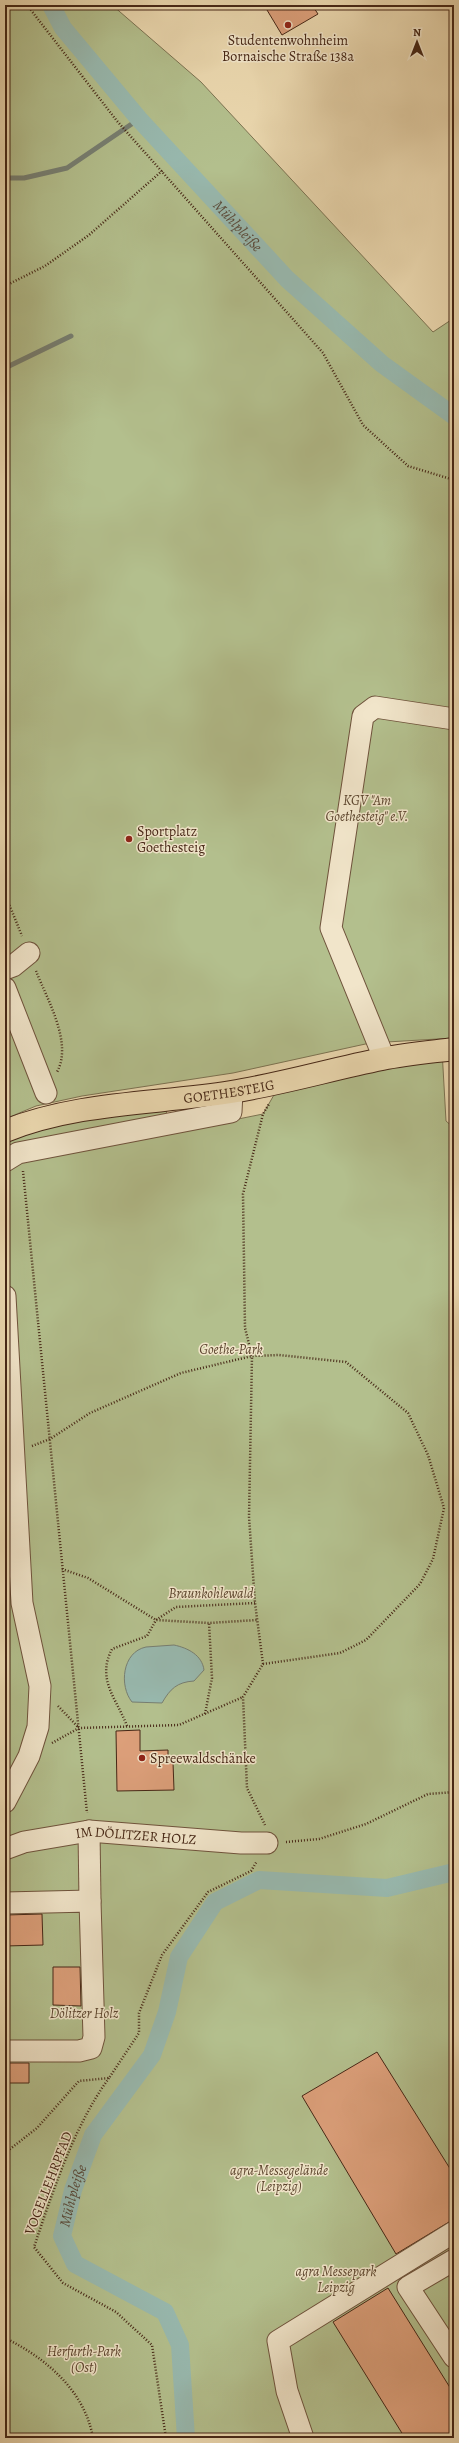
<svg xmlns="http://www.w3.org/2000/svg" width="459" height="2443" viewBox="0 0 459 2443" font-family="Alegreya,serif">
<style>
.green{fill:#b3bf8d;stroke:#7c7352}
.water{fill:#98b9af;stroke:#777f72}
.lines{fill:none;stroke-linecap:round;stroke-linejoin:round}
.stream{stroke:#777f72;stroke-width:5}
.canal{stroke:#98b9af;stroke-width:18}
.building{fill:#dc9f7a;stroke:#462716}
.minor-casing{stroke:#6f533c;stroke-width:23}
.major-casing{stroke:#462716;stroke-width:24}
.path{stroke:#462716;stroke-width:2.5;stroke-dasharray:1 2;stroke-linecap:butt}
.minor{stroke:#f1e5ca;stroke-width:21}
.major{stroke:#ead7ae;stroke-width:22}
.poi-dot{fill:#8f2418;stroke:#f1e5ca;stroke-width:1.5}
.labels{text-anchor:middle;stroke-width:3;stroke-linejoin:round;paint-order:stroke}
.poi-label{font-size:14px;fill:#462716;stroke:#f1e5ca;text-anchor:start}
.park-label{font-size:14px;font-style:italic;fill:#5c452e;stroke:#f1e5ca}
.street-label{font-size:14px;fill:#462716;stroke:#f1e5ca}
.water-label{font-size:15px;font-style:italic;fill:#5a4c3c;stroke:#f1e5ca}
</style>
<rect width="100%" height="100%" fill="#ead7ae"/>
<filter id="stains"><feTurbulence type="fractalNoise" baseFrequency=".005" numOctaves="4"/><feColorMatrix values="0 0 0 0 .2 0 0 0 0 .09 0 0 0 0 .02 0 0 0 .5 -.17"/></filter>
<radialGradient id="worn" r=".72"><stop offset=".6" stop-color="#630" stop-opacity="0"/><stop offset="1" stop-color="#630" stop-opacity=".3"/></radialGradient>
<!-- green -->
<path class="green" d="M5,5H112L201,82L433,332L454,318V1038L370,1043L233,1073L82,1096L36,1106L5,1119Z
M442,1050L446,1121L454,1128V2438H5V1131L165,1101L169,1133L263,1114L282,1081Z"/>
<!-- water -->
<path class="water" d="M174,1645C188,1648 202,1655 204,1670L194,1681C177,1682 170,1689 162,1703L132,1702C119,1686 122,1652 146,1647C155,1646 165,1646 174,1645Z"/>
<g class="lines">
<!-- stream -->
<path class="stream" d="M5,178H24L67,168L139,119
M5,368L71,336"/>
<!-- canal -->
<g class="canal">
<path id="s1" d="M51,5L63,28L139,119L287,279L382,364L454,416"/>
<path id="s2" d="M186,2438L180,2345L165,2312L75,2264L62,2236L73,2190L93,2135L152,2055L167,2012L179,1957L215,1902L259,1880L387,1888L454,1872"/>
</g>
</g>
<!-- building -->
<path class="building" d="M264,5H312L318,14L282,35Z
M140,1730V1751L168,1750V1762H173L174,1790L117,1791L116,1731Z
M42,1914L43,1945L5,1946V1915Z
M53,1967H80L81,2006L53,2005Z
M377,2052L454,2175V2219L396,2254L302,2096Z
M5,2063H29V2083H5Z
M388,2288L454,2394V2438H405L333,2322Z"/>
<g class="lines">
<!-- minor casing -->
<g class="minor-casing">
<g id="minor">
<path d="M5,969L13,966L29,953"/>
<path d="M5,988L46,1093"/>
<path d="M384,1058L331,928L363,716L375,707L454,719"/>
<path d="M5,1161L18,1153L231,1112L232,1092"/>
<path d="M5,1296L22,1603L40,1686L38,1727L29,1756L5,1802"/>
<path d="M89,1831L90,1901"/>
<path id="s3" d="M5,1849L24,1842L89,1831L241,1843H267"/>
<path d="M5,1903L90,1901L94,2037L91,2048L79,2051H5"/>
<path d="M454,2260L408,2287L454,2357"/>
<path d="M303,2438L287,2391L278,2341L454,2232"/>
</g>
</g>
<!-- major casing -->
<g class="major-casing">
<g id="major">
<path id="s4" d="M5,1131C77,1102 155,1104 231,1092C282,1084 332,1069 382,1059C406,1054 430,1052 454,1049"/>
</g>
</g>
<!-- path -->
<path class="path" d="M27,5L117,121L323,353L363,425L408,466L454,480
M5,286L45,266L89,235L163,170
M5,894L22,936
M36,971C47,999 73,1043 57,1072
M23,1171L87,1813
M32,1446L50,1439L90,1413L181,1373L252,1356L279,1355L346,1362L408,1413L428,1455L444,1508L433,1559L420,1584L366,1640L340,1653L263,1664L243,1697L247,1788L265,1825
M62,1569L88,1578L156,1620L209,1623L257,1620
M263,1664L255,1603L249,1517L252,1356L245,1328L243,1194L263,1114L269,1104
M58,1706L78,1727
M205,1714L212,1678L209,1623
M127,1726C117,1699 96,1680 112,1649L147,1636L156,1620L176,1607L255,1603
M52,1743L79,1728L179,1725L243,1697
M286,1842L319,1839L366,1824L428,1794L454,1792
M109,2078C74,2126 53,2191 34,2247L63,2283L116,2312L152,2345L166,2438
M5,2153L37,2128L79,2081L109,2078L139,2033V2013L162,1955L208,1892L251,1871L257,1861
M5,2338C46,2358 85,2391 93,2438"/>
<!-- minor -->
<use href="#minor" class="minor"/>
<!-- major -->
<use href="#major" class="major"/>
</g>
<!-- markers -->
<g class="poi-dot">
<circle cx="288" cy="25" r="4"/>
<circle cx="129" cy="839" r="4"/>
<circle cx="142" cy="1758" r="4"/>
</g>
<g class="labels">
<!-- poi labels -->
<g class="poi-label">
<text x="288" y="45" text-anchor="middle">Studentenwohnheim<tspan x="288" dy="16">Bornaische Straße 138a</tspan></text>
<text x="137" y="836">Sportplatz<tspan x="137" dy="16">Goethesteig</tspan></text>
<text x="150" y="1763">Spreewaldschänke</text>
</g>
<!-- park labels -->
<g class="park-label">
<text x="367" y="805">KGV "Am<tspan x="367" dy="16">Goethesteig" e.V.</tspan></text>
<text x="231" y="1354">Goethe-Park</text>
<text x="211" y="1598">Braunkohlewald</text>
<text x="84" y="2018">Dölitzer Holz</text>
<text x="279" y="2175">agra-Messegelände<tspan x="279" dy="16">(Leipzig)</tspan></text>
<text x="336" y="2276">agra Messepark<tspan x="336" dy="16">Leipzig</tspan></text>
<text x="84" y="2356">Herfurth-Park<tspan x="84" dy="16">(Ost)</tspan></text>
</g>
<!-- street labels -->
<g class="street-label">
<text dy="5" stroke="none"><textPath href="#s4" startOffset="228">GOETHESTEIG</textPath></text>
<text dy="5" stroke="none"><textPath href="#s3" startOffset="133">IM DÖLITZER HOLZ</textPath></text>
<text transform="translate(48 2183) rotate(-69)" y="5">VOGELLEHRPFAD</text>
</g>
<!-- water labels -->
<g class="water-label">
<text dy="5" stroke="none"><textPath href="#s1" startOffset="290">Mühlpleiße</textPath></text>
<text dy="5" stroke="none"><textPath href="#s2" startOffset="304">Mühlpleiße</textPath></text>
</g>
</g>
<!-- margin -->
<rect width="459" height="2443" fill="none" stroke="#ead7ae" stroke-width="20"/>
<rect x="6" y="6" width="447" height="2431" fill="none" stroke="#462716" stroke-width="2"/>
<rect x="10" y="10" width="439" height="2423" fill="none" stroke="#462716"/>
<!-- north arrow -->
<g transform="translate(417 42)" stroke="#f1e5ca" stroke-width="3" paint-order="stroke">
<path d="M0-3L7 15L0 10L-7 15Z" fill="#462716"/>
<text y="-6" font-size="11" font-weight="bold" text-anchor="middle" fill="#462716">N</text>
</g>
<rect width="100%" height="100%" filter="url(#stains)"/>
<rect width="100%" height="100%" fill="url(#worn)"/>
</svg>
